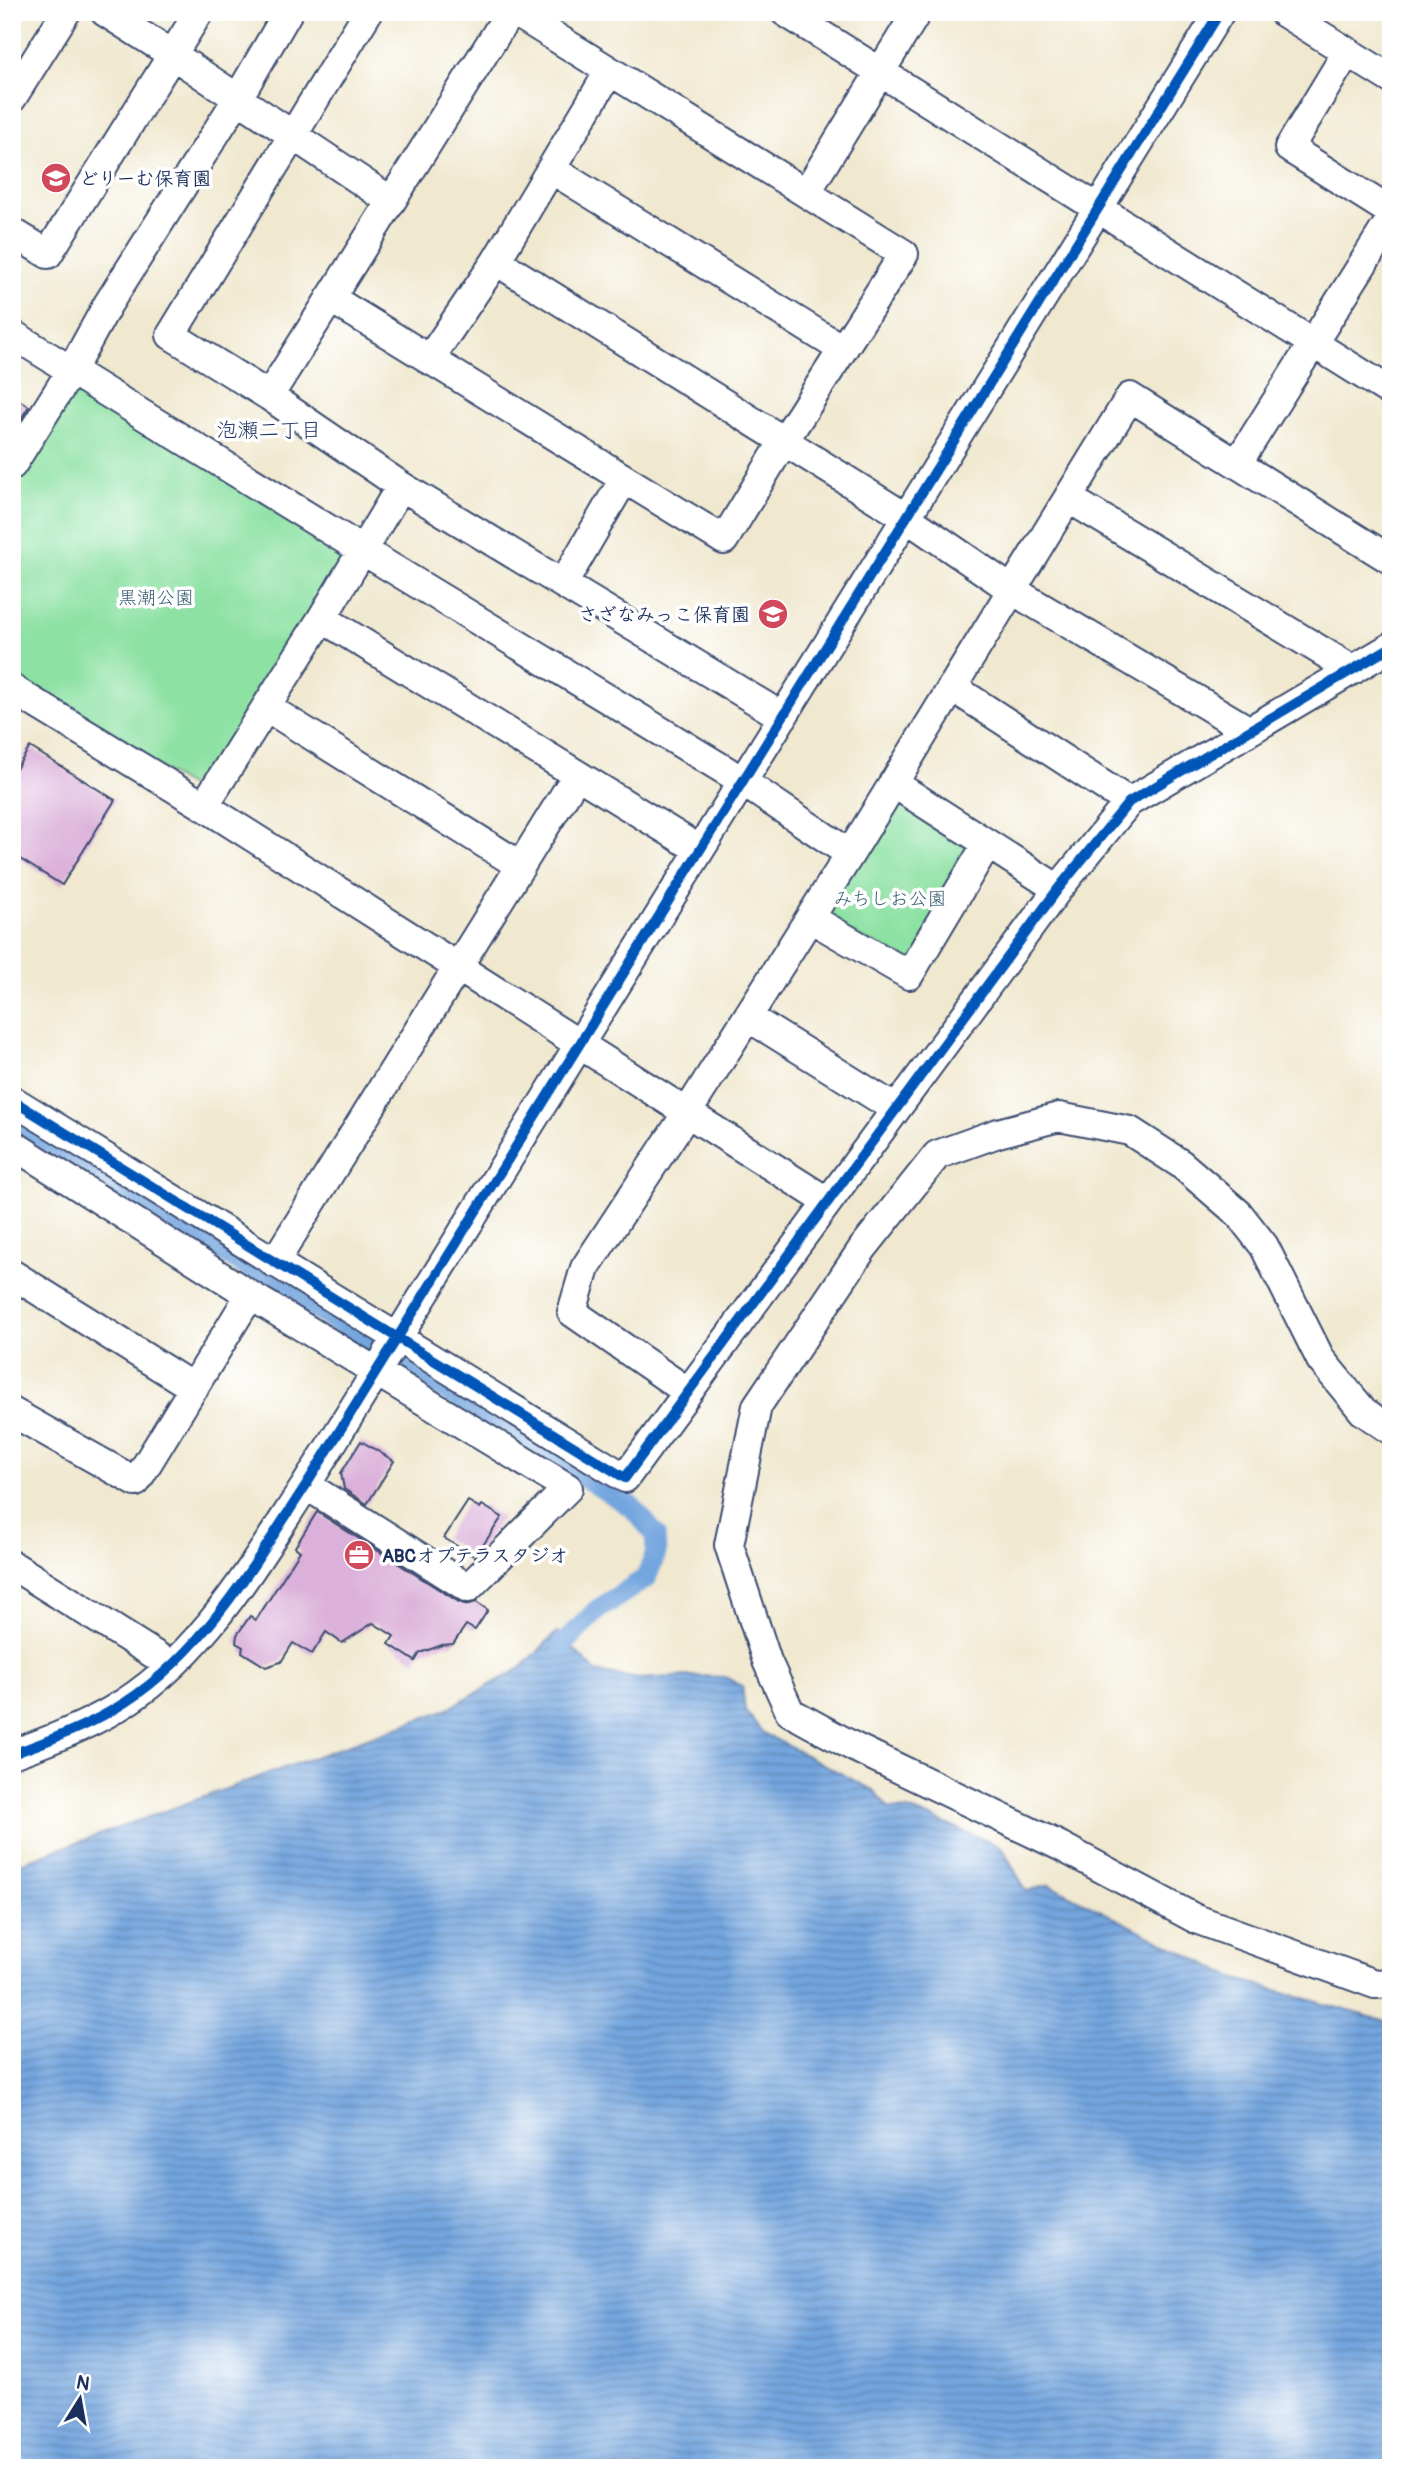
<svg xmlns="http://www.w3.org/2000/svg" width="1403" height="2480" viewBox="0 0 1403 2480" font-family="Pangolin,'Klee One',sans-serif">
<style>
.green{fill:#8ce1a3;stroke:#548880;stroke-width:2}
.water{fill:url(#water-rules);stroke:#476a9e;stroke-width:2}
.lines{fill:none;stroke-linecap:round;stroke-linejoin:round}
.canal{stroke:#73a5de;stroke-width:21}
.building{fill:#dbb0da}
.minor-casing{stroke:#3b4b6f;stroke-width:32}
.minor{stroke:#fff;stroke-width:28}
.cycleway-casing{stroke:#fff;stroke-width:15}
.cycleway{stroke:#0057b8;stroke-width:10}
.labels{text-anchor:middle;stroke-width:7;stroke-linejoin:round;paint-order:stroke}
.poi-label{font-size:19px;font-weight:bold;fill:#1b2f5e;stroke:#fff;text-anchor:start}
.park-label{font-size:19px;fill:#375c6f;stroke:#fff}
.neighbourhood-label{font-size:21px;fill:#1b2f5e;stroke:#fff}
</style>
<defs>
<pattern id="water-rules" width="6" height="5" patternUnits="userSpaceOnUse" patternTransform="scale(1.75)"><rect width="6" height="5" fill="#73a5de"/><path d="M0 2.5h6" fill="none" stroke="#5e87b7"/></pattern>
</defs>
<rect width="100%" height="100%" fill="#fff"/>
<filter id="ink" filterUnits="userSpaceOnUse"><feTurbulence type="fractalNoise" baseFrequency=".0143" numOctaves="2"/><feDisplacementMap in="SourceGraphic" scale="14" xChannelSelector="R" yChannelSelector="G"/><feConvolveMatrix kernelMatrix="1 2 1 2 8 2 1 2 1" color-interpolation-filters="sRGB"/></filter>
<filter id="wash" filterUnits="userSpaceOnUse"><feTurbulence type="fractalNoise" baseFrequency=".00686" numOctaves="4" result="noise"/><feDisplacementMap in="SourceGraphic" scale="28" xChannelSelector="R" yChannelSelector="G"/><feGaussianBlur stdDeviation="1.57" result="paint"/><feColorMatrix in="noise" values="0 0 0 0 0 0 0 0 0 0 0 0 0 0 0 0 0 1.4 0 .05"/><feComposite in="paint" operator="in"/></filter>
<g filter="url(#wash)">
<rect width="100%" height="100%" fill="#f0e8cf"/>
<!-- green -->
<path class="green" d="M72,377L354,552L203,795L12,677V473Z
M904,802L970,843L975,855L912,962L828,922L825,905L888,805Z"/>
<!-- water -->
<path class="water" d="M557,1632L596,1672L639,1679L690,1676L725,1677L742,1686L745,1710L763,1733L873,1790L889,1808L914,1811L1002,1847L1026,1891L1050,1885L1234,1978L1391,2023V2468H12V1866L445,1710L521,1668Z"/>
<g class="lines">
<!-- canal -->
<path class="canal" d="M12,1120L632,1507L655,1534L656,1553L646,1578L597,1610L562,1646"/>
</g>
<g id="blocks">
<!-- building -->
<path class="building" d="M12,396L29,406L12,433Z
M30,747L115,800L62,885L12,854V775Z
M361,1441L394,1461L367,1504L344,1489L341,1473Z
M468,1501L480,1508L482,1505L502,1517L475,1557L444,1538Z
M317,1512L459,1602L467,1605L476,1602L488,1610L475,1630L466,1625L453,1644L442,1645L420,1653L415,1661L389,1644L394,1636L373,1623L342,1643L326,1632L312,1654L293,1643L281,1662L266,1667L242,1652L243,1647L236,1643L237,1635L250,1616L256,1620L300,1551L295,1547Z"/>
</g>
</g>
<g filter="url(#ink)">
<use href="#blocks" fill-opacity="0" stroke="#3b4b6f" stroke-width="2"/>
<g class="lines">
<!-- minor casing -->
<g class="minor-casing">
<path id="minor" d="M105,12L173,55L391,201
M368,12L171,335L269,396L401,486L783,717
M785,12L1391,392
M1283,12L1391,79
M1347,52L1289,148L1391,212
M12,98L66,12
M551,169L842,349
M806,193L917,12
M12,232L48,254L199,12
M496,261L907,518L1012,590L1248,730
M330,298L724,540L784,441L904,254L515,12
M12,334L362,550L728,772L850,854
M429,360L496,261L609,72
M269,396L510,12
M1237,464L1391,219
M12,465L71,371L108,304L238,98L288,12
M1068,498L1353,670
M563,584L624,479
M322,618L401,486
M952,687L1129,802
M12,689L204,806L828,1202
M266,707L521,866
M893,783L1058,889
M204,806L322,618L700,850
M810,918L909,975L987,844
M748,1017L896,1109
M12,1100L625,1478L1058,889L1129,802L1391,647
M12,1144L250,1295L568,1488L468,1588L306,1485
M274,1263L577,775
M12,1274L194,1388
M688,1392L572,1312L585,1268L687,1113L850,854L1130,397L1391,560
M12,1412L136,1482L250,1295
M1391,1430L1363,1411L1321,1360L1264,1246L1238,1213L1181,1164L1130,1131L1059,1117L998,1133L937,1155L863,1248L757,1406L729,1545L767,1661L790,1712L854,1747L1060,1846L1196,1919L1375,1984L1391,1983
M12,1565L171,1665
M12,1754C46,1742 80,1729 111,1711C199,1661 252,1567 306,1485L1220,12"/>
</g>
<!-- minor -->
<use href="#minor" class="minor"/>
<!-- cycleway casing -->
<g class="cycleway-casing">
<path id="cycleway" d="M12,1100L625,1478L1058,889L1129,802L1391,647
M12,1754C46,1742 80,1729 111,1711C199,1661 252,1567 306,1485L1220,12"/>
</g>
<!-- cycleway -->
<use href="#cycleway" class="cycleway"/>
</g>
</g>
<!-- icons -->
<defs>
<g id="school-disc" transform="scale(1.575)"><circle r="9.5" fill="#d1495b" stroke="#fff"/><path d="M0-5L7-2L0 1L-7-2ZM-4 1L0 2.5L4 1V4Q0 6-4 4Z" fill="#fff"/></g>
<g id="office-disc" transform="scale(1.575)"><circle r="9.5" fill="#d1495b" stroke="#fff"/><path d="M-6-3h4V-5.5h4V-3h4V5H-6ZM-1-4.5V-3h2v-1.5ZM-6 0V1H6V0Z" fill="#fff"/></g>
</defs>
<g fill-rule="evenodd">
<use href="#school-disc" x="56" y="178"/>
<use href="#school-disc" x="773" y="614"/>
<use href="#office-disc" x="359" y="1555"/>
</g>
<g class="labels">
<!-- poi labels -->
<g class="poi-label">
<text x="79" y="185">どりーむ保育園</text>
<text x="750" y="621" text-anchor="end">さざなみっこ保育園</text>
<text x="382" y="1562">ABCオプテラスタジオ</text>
</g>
<!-- park labels -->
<g class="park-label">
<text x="156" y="604">黒潮公園</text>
<text x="890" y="905">みちしお公園</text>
</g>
<!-- neighbourhood labels -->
<g class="neighbourhood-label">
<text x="269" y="437">泡瀬二丁目</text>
</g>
</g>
<!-- margin -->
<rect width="1403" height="2480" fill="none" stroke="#fff" stroke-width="42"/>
<!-- north arrow -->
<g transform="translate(80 2399) rotate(11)" stroke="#ffffff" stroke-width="5" paint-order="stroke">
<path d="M0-5L12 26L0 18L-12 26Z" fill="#1b2f5e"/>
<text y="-10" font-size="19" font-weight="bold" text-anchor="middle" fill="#1b2f5e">N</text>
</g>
</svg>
